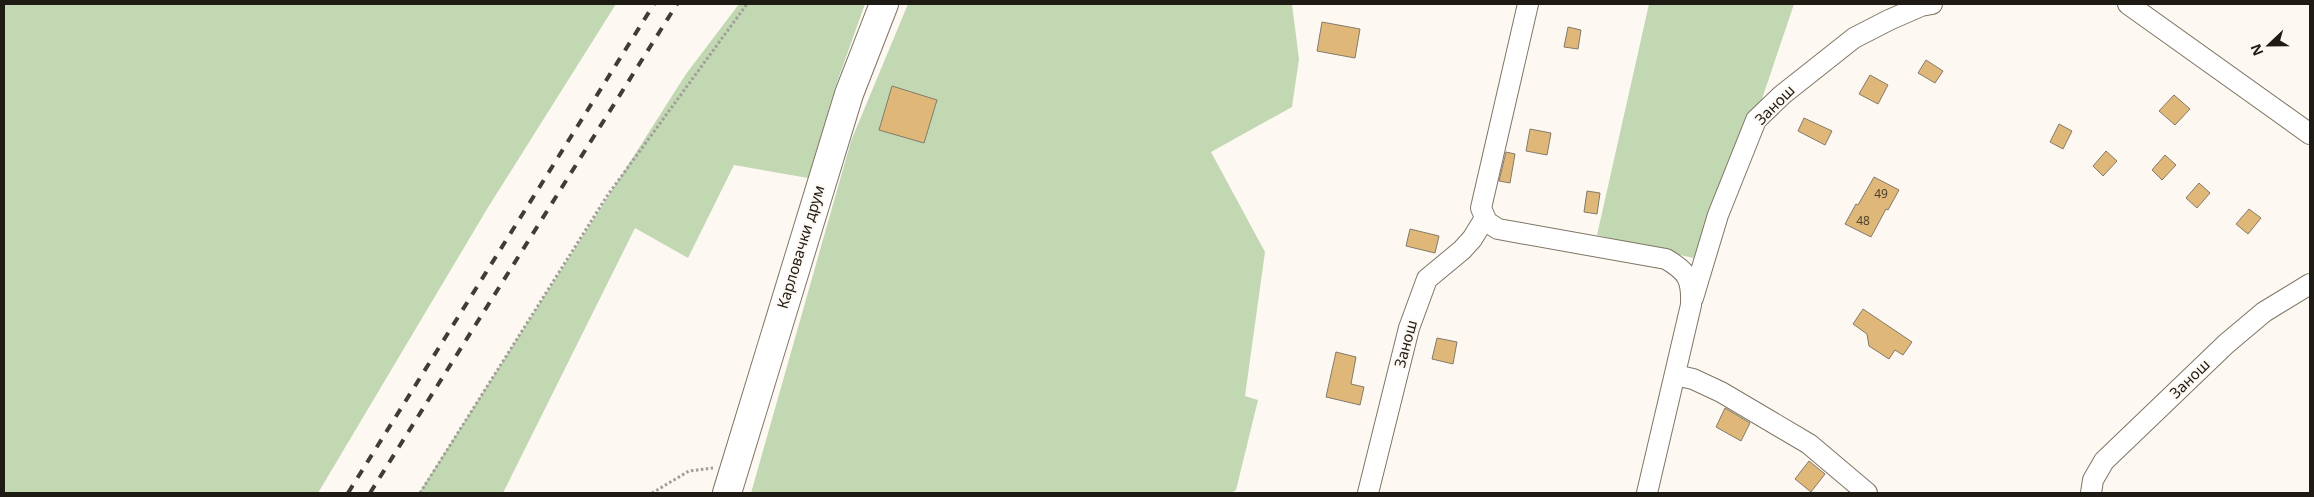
<svg xmlns="http://www.w3.org/2000/svg" width="2314" height="497" viewBox="0 0 2314 497" font-family="'Noto Sans',sans-serif">
<style>
.green{fill:#c1d8b3}
.building{fill:#dfb879;stroke:#847a6a}
.lines{fill:none;stroke-linecap:round;stroke-linejoin:round}
.minor-casing{stroke:#7f7565;stroke-width:22}
.secondary-casing{stroke:#7f7565;stroke-width:30}
.path{stroke:#a19d97;stroke-width:3;stroke-dasharray:2.5 2.5;stroke-linecap:butt}
.minor{stroke:#fff;stroke-width:20}
.secondary{stroke:#fff;stroke-width:28}
.rail{stroke:#403c36;stroke-width:4;stroke-dasharray:9 9;stroke-linecap:butt}
.labels{text-anchor:middle;stroke-width:4;stroke-linejoin:round;paint-order:stroke}
.number-label{font-size:12px;fill:#4e422d}
.street-label{font-size:15px;fill:#1e1a14;stroke:#fdf9f2}
</style>
<rect width="100%" height="100%" fill="#fdf9f2"/>
<!-- green -->
<path class="green" d="M4,4H616L487,209L318,493H4Z
M739,4H865L835,88L808,178L734,165L688,258L635,228L503,493H419L686,74Z
M908,4H1292L1299,59L1292,107L1211,152L1265,252L1245,396L1258,400L1236,490L1231,493H751L851,141Z
M1649,4H1794L1762,99L1728,162L1697,259L1597,235Z"/>
<!-- building -->
<path class="building" d="M1322,22L1360,29L1355,58L1317,51Z
M1568,27L1581,30L1578,49L1564,47Z
M1926,60L1943,71L1935,83L1918,73Z
M1870,75L1888,85L1878,104L1859,94Z
M892,86L937,100L924,143L879,130Z
M2174,95L2190,109L2175,125L2159,111Z
M1804,118L1832,131L1825,145L1798,131Z
M2059,124L2072,131L2063,149L2050,142Z
M1530,129L1551,133L1547,155L1526,151Z
M2106,151L2117,161L2103,176L2093,166Z
M1506,152L1515,154L1510,183L1499,181Z
M2165,155L2176,165L2162,180L2152,170Z
M1874,177L1899,190L1888,210L1886,209L1871,237L1845,224L1856,204L1858,205Z
M2199,183L2210,193L2197,208L2186,198Z
M1587,191L1600,193L1597,214L1584,212Z
M2249,209L2261,218L2248,234L2236,224Z
M1410,229L1439,236L1435,253L1406,246Z
M1863,309L1912,342L1903,355L1895,350L1889,359L1869,346L1867,334L1853,324Z
M1437,338L1457,342L1453,364L1432,359Z
M1336,352L1356,357L1351,384L1364,387L1360,405L1326,397Z
M1725,408L1750,423L1741,441L1716,427Z
M1809,461L1825,474L1811,492L1795,479Z"/>
<g class="lines">
<!-- minor casing -->
<g class="minor-casing">
<path id="minor" d="M1528,4L1481,208L1487,222L1498,229L1666,259C1688,272 1692,279 1691,305L1647,493
M2128,4L2310,134
M1693,298L1718,215L1756,120L1782,95L1854,38L1889,20L1921,6L1932,4
M1675,375L1693,379L1721,392L1809,444L1867,493
M1368,493L1409,328L1427,279L1462,250L1472,239L1485,218
M2091,493L2093,480L2104,461L2226,344L2264,312L2310,284"/>
</g>
<!-- secondary casing -->
<g class="secondary-casing">
<path id="secondary" d="M727,493L849,94L884,4"/>
</g>
<!-- path -->
<path class="path" d="M420,493L607,196L747,4
M652,493L689,471L713,468"/>
<!-- minor -->
<use href="#minor" class="minor"/>
<!-- secondary -->
<use href="#secondary" class="secondary"/>
<!-- rail -->
<path class="rail" d="M348,493L654,4
M370,493L677,4"/>
</g>
<g class="labels">
<!-- number labels -->
<g class="number-label">
<text x="1881" y="198">49</text>
<text x="1863" y="225">48</text>
</g>
<!-- street labels -->
<g class="street-label">
<text transform="translate(1775 105) rotate(-45)" y="5">Занош</text>
<text transform="translate(801 247) rotate(-73)" y="5">Карловачки друм</text>
<text transform="translate(1406 344) rotate(-75)" y="5">Занош</text>
<text transform="translate(2190 379) rotate(-44)" y="5">Занош</text>
</g>
</g>
<!-- border -->
<rect width="2314" height="497" fill="none" stroke="#1e1a14" stroke-width="10"/>
<!-- north arrow -->
<g transform="translate(2269 45) rotate(248)" stroke="#fdf9f2" stroke-width="4" paint-order="stroke">
<path d="M0-4L9 19L0 12L-9 19Z" fill="#1e1a14"/>
<text y="-8" font-size="14" font-weight="bold" text-anchor="middle" fill="#1e1a14">N</text>
</g>
</svg>
